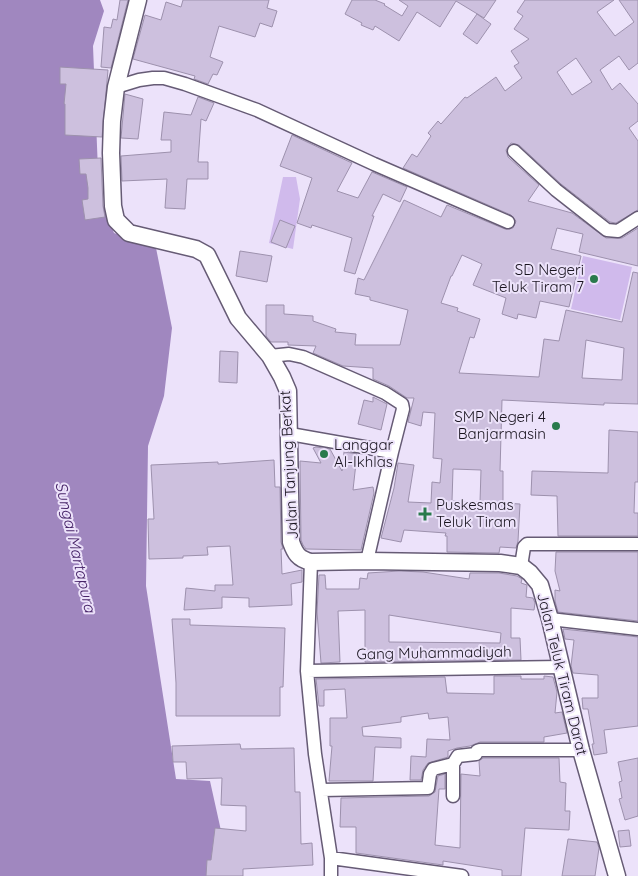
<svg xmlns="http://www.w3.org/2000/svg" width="638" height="876" viewBox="0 0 638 876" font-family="Quicksand,sans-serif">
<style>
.green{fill:#d0baec}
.water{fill:#a087bf}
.building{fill:#cdc0de;stroke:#9d91ad;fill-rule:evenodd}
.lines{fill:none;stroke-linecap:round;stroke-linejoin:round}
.minor-casing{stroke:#665b75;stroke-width:15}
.tertiary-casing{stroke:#665b75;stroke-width:19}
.minor{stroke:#fff;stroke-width:12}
.tertiary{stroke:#fff;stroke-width:16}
.poi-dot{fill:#297a4c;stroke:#ece2fa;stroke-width:2}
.labels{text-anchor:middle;stroke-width:4;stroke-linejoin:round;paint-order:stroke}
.poi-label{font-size:15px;fill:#19141f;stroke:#ece2fa;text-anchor:end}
.street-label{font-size:15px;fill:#19141f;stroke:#ece2fa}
.water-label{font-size:16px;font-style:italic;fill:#472468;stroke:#ece2fa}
</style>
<rect width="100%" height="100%" fill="#ece2fa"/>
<!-- green -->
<path class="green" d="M283,177H296L300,199L293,249L269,243Z
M583,256L632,267L620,320L571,309Z"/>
<!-- water -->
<path class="water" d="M0,0H100L104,11L93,46L99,196L114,233L156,248L172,328L164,396L148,446L146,586L176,779L210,781L231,876H0Z"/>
<!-- building -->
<path class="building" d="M120,0H128L111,68L101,67L104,27L111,28L113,19L117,20Z
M183,0H269L267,8L277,11L272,27L260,23L255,37L219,26L210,57L223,62L217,75L213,74L208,84L194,79L195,76L133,59L145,15L161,20L166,2L181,7Z
M352,0H375L385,4L384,5L402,16L408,6L399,0H496L484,18L456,1L440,27L417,12L399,41L375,26L373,30L361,25L362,23L345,14Z
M525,0H614L597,12L615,36L634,22L619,0H638V63L629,70L619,56L600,70L612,90L620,83L638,104V121L629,128L638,141V210L616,223L610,222L561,184L519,145L511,143L506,150L508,157L539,185L528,201L572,213L606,238H622L638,228V266L579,252L583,234L557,228L551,249L581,256L569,307L540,301L536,318L518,314L517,319L502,314L506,298L473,285L482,264L462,255L452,276H451L441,303L458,308L457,311L480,319L474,338L470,337L459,373L539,377L544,339L559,341L566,310L622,322L633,272L638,273V404L604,403V405L502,400L500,471H503V503L520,504L518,541L516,548L500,547L499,553L447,552V536H445L446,533L404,530L401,542L381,538L394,488L398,463L414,465L408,502L431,503L432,482L440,483L442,459L433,458L435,413L423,412L421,426L408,422L414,398H407L389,386L373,379V368L343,366L313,353L316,346L288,345V342H271L266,336V305H284V314L313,316V321L336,329L335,332L356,334L355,345H400L408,310L370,300V297L355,294L358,278L364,280L404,200L441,217L447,205L505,229L513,228L516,221L511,215L403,168L412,154L417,157L431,136L428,133L438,121L441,124L465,97L467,98L496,77L505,91L522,78L514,66L519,63L511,51L529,39L514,29L523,16L517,12ZM576,58L592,82L572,95L557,72ZM586,340L624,348L622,380L582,378ZM453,469L481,470L480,502L452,501Z
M477,14L491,24L477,44L463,34Z
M60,67L108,70L102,137L65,135V104H64L66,84H60Z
M125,94L143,99L138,139L121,138Z
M198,97L214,103L206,121L201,119L198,162H208V179H187L185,209L165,208L167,179L122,181L121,156L171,152V140H161L164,112L191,115Z
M292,135L352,163L337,191L358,198L372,172L407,187L400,202L383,194L372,216H374L355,274L344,271L352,238L312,225L311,228L297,223L312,178L280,166Z
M101,158L103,206L105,217L85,220L82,200L88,199V188L86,174H80L79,159Z
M280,220L295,226L286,248L271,242Z
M240,251L272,256L267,282L236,276Z
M220,351L238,352L237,383L219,382Z
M373,397L387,404L381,430L358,424L364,400L373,402Z
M609,430L638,432V482H635L634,513H638V536H558L557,496L531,495L532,471L608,473Z
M316,447L330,449L342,471L344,452L357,454L353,490L373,487L374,493L361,550L306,549L303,545L301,540L300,461L321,463L313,448Z
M274,460L275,487H280L281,542L283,549H281L282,574L302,570V582L291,584L292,605L249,607V598L222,597V608L184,610L186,588L215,591V585H233L230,546L207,547L208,555L183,556V558L149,559L148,519H154L151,465L218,462V464Z
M556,552H638V621L558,612L555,601V590L560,591L555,571Z
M399,571L423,572L469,579L470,573H499L517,576L522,579L521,583L527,585L526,597L533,598L535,603L534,610L511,608V638H520L521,660L365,662V610L338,611L340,662L321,663L317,612L319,575H325L326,589H359L360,578L367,579L368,573ZM389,615L501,633L500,643L389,642Z
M172,619H190V625L285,628L283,687H280V716H176V683Z
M563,629L638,637V726L604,730L607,753L594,755L592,744H594L588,709H583L582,698H598V675L573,673L571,666L574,640L565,639Z
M494,676H521V679H544V676L553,677L557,692L555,713L562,712L567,733L544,737V742H480L470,746L457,748L448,751V757L428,763L423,770L421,780H410L411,756L426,757L427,739L450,740L448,717L429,719L428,713L401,717V722L362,727L363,736L401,738V748L375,747L373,781H329L332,746H330V718H347L345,689L324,690V706H319L316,679L445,677L447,693L494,694Z
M240,744L241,749L294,748L295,792H300L301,844L312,843L313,865L243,869V876H206L207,860H211L215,828L246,831V806L221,805L222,778L187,779L186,762H173L172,746Z
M483,758H559L560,782L566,783L565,811H570L569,830L525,828L521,876H502V870L443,861V865L356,853V827H340L341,798L429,796L435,792L438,776L445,774V789H439L435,845L460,848L461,774L480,776L479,761Z
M638,758V816L625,820L619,799L622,798L619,782L622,781L618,762Z
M629,830L631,846L620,847L618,831Z
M568,839L597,842L599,848L595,876H562Z"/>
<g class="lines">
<!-- minor casing -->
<g class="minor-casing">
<path id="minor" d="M116,87L139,80L153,78H164L185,84L257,110L374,164L508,222
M514,151L556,190L607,230L618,231L638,218
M270,356L289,354L303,357L385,393L402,404L403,409L392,452L367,561
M290,434L392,452
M311,562L307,671L315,754L331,858V876
M521,566L524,547L527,544H638
M550,619L638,629
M307,671L561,667
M321,790L428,788L430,774L433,769L453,764L458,756L476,754L477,751L480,750H581
M453,796V764
M331,858L462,876"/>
</g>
<!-- tertiary casing -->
<g class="tertiary-casing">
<path id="tertiary" d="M138,0L116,87L112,121L111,153L113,206L116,220L129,233L196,249L207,255L238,318L270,356L282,377L288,391L291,542C295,553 298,559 311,562L367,561L500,563L521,566L530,573L540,585L550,619L581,750L617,876"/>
</g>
<!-- minor -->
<use href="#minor" class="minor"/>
<!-- tertiary -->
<use href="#tertiary" class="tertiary"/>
</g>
<!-- markers -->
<g class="poi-dot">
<circle cx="594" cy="279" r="5"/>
<circle cx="556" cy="426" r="5"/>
<circle cx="324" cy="454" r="5"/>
<path d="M422.5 506.5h5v5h5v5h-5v5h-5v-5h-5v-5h5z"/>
</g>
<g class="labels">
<!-- poi labels -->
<g class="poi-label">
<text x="584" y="275">SD Negeri<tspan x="584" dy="17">Teluk Tiram 7</tspan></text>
<text x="546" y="422">SMP Negeri 4<tspan x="546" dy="17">Banjarmasin</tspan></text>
<text x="334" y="450" text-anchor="start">Langgar<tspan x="334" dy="17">Al-Ikhlas</tspan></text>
<text x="436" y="510" text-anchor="start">Puskesmas<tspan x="436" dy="17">Teluk Tiram</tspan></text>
</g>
<!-- street labels -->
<g class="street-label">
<text transform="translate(289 465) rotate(-93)" y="5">Jalan Tanjung Berkat</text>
<text transform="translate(434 653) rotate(-1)" y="5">Gang Muhammadiyah</text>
<text transform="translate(562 674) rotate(76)" y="5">Jalan Teluk Tiram Darat</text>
</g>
<!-- water labels -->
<g class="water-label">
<text transform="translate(76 547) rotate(77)" y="6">Sungai Martapura</text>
</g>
</g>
</svg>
